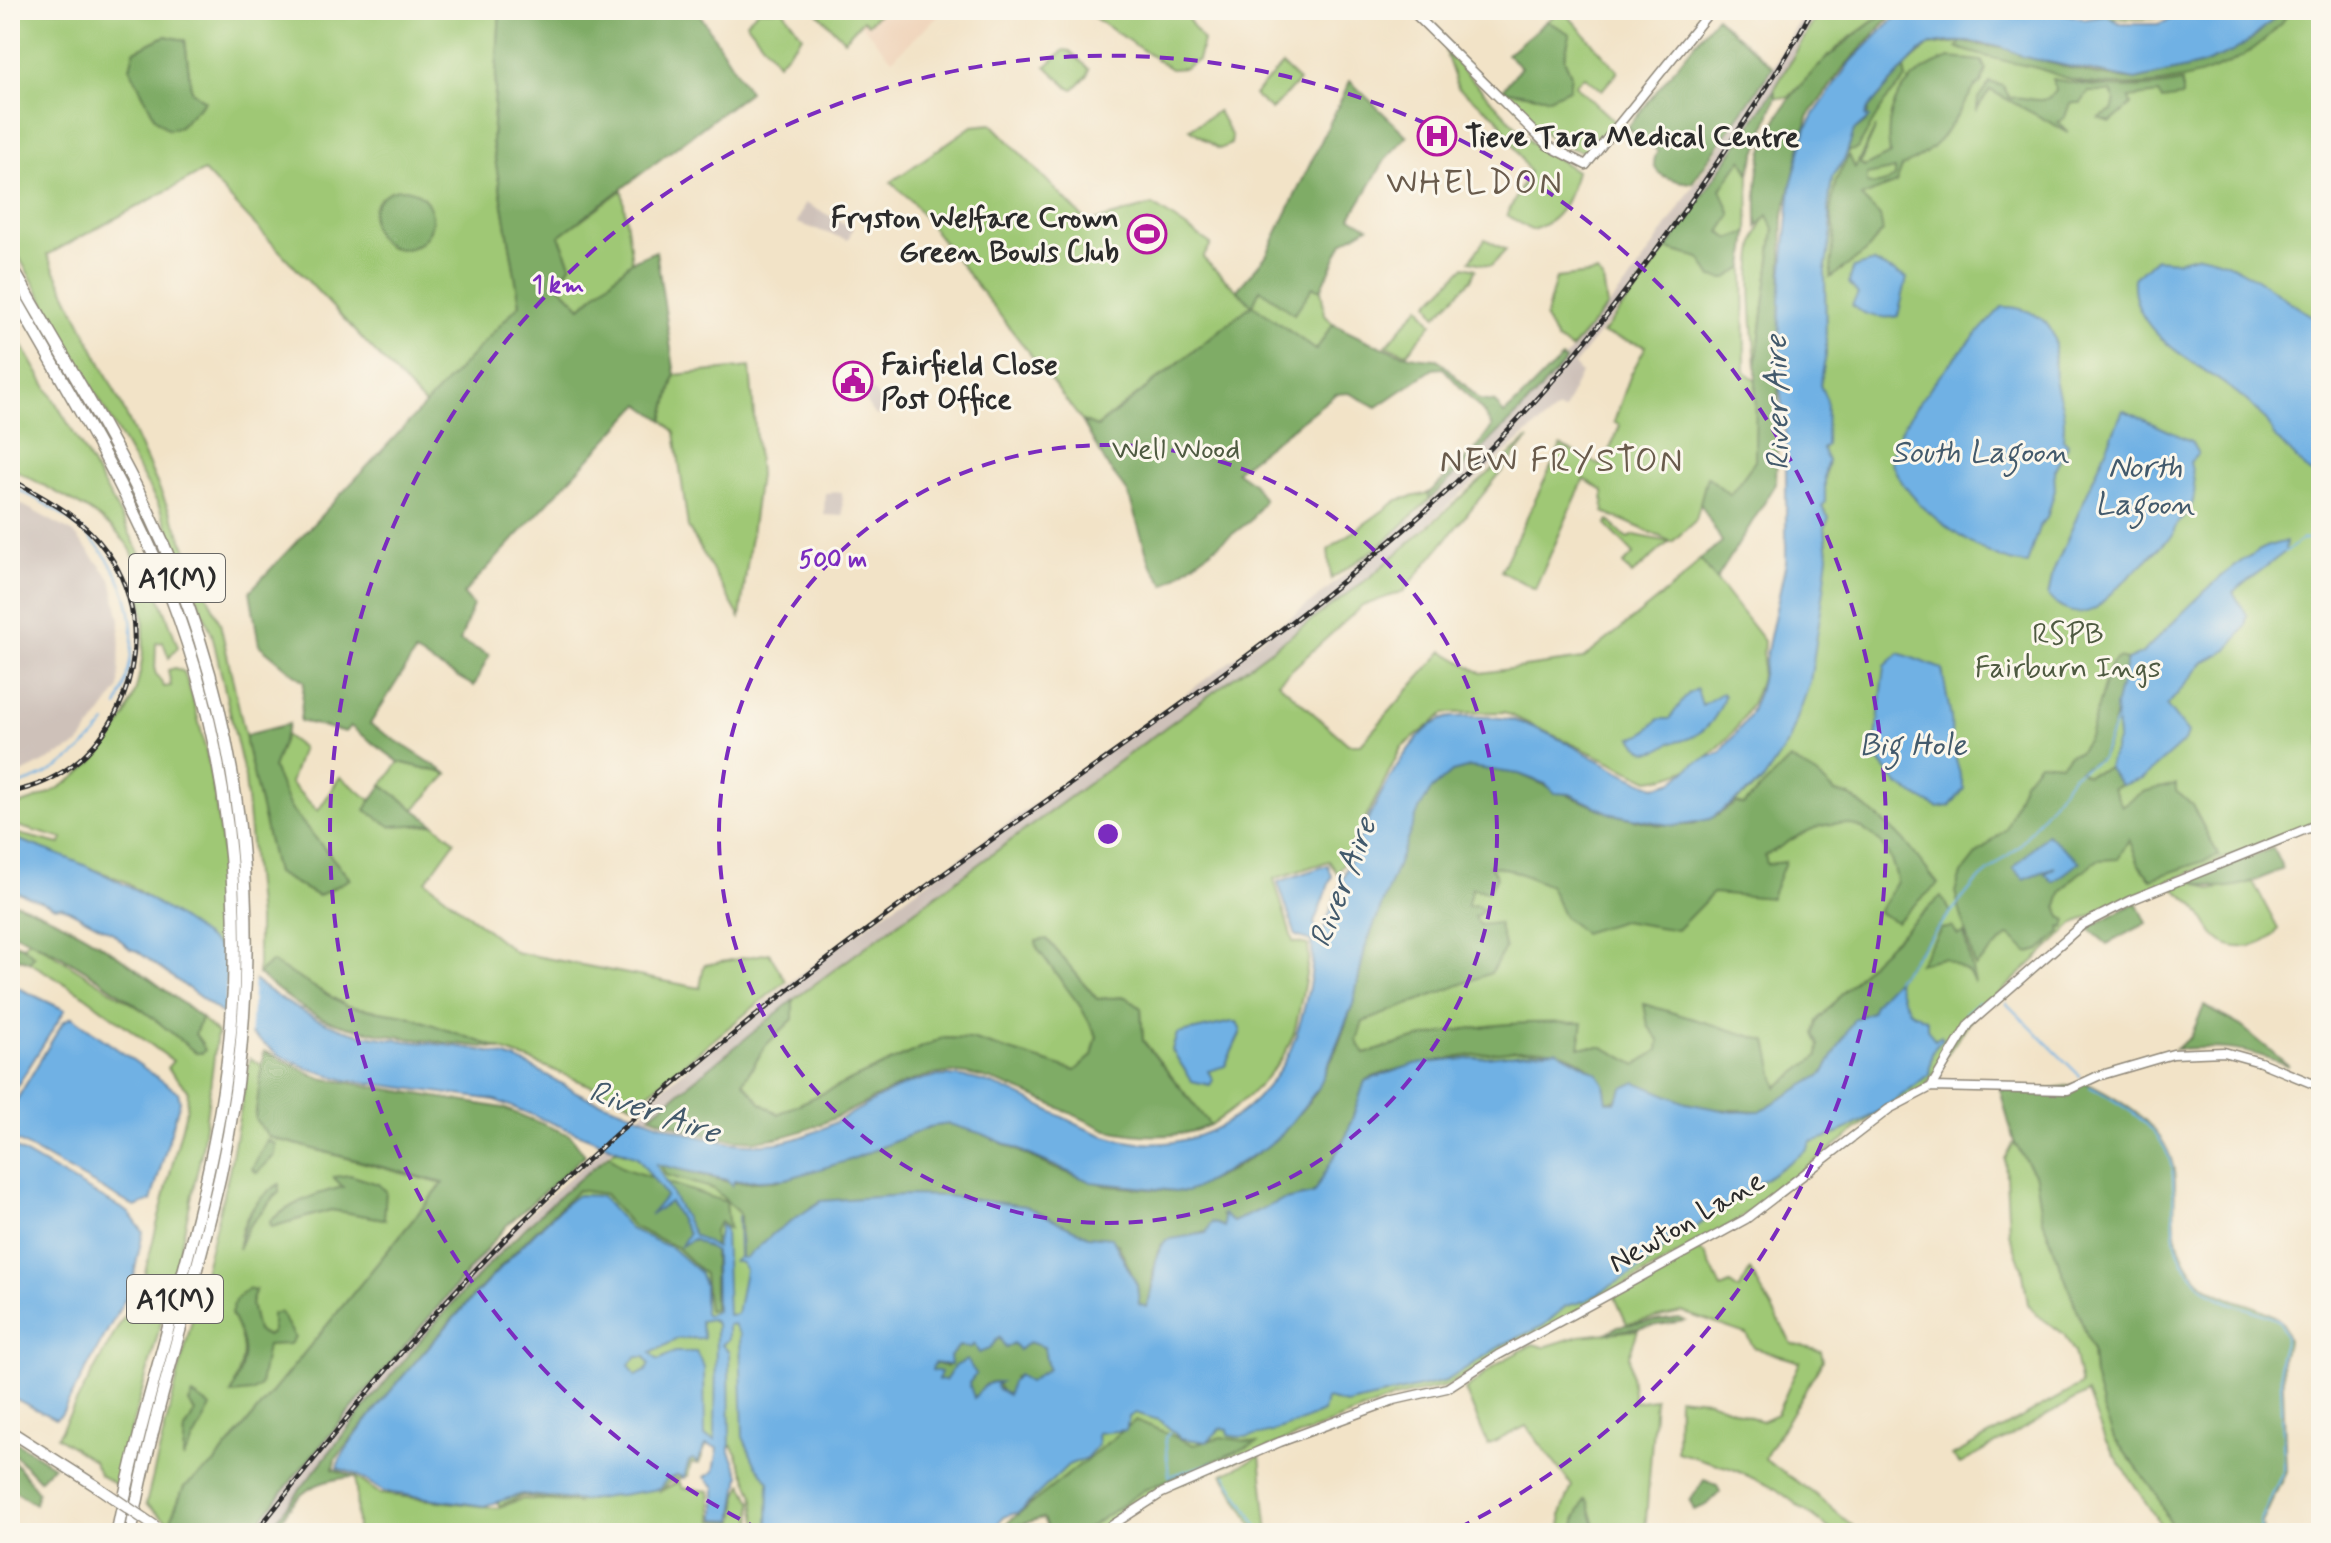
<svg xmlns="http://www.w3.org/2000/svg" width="2331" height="1543" viewBox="0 0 2331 1543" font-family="Mynerve,sans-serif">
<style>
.built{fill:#f0d5bc}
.industrial{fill:#cec1b9}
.green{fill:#9fc874;stroke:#657a50;stroke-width:2;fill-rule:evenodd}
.forest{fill:#7fac66;stroke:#556c48;stroke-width:2;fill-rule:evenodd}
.water{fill:#6fb1e4;stroke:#4d6e88;stroke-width:2;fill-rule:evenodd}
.pier{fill:#f2e3c7}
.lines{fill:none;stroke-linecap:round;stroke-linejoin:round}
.stream{stroke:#6fb1e4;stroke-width:2}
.minor-casing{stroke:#8e8779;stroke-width:11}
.major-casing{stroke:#8e8779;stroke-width:13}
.highway-casing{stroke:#8e8779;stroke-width:14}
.minor{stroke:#fff;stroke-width:8}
.major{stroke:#fff;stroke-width:10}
.highway{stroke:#fff;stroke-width:11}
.rail-casing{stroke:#2b2b2b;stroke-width:5}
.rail{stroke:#fbf7ec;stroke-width:2;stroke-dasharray:6;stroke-linecap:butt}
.major-bridge-casing{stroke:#8e8779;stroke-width:13;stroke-linecap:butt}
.major-bridge{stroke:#fff;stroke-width:10}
.ring{fill:none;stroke:#7b2cbf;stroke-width:4;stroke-dasharray:14 10}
.labels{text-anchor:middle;stroke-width:6;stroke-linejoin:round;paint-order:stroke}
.shield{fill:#fbf7ec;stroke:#696865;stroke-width:2}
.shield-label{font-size:28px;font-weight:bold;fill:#2b2b2b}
.poi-label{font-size:30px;font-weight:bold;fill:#2b2b2b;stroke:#fbf7ec;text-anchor:start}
.park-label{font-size:30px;fill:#4e5a41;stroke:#fbf7ec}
.street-label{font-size:30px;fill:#2b2b2b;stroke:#fbf7ec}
.water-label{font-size:32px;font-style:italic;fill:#435a6c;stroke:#fbf7ec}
.quarter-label{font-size:34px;letter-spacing:2px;fill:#695b4c;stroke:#fbf7ec}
.centre{fill:#7b2cbf;stroke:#fbf7ec;stroke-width:4}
.ring-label{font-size:24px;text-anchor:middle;font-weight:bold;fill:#7b2cbf;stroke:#fbf7ec;stroke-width:6;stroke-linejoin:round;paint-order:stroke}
</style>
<rect width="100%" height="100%" fill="#fbf7ec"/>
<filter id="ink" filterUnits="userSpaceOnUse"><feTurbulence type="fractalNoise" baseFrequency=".0125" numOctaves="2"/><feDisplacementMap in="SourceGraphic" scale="16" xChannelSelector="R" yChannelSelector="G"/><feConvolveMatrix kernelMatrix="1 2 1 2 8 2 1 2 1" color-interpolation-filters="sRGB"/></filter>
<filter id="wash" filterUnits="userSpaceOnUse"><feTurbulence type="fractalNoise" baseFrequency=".006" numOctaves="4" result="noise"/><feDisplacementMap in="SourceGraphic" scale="32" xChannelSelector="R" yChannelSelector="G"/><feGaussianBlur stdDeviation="1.8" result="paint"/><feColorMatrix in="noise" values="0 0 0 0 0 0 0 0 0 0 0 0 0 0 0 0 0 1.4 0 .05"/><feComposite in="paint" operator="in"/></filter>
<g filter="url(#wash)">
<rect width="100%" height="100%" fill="#f2e3c7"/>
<!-- built -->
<path class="built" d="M815,10H945L892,59L860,23L844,40Z
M851,363L872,390L859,399L838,371Z"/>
<!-- industrial -->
<path class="industrial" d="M1805,10H1817L1774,90L1667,249L1574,365L1581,373L1564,411L1558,409L1523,437L1369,578L793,1000L654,1113L513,1237L383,1384L266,1533H251L294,1477L478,1259L647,1109V1101L790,982L1313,601L1414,517L1522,410L1634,275L1773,67Z
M805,203L853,228L848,240L797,223Z
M872,390L886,409L876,416L862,396Z
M842,492L843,516L824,515L825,493Z
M10,498L74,533L111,579L120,620L119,689L78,745L10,779Z"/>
<!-- green -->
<path class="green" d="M20,10H500L492,141L520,304L426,406L204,171L47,255L123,408L220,623L276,873L350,879L290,808L273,768L285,735L302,748L290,783L318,811L340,777L371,800L366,810L416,826L434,824L455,841L426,881L515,952L700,988L704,965L769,953L786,981L634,1104L532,1061L405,1015L347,1006L272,963L258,974V919L245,778L212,634L158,504L10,241V20ZM165,36L185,40L191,90L168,130L155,118L130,68L135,51Z
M759,10H783L802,36L778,63L746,22Z
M815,10H882L868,24L863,20L844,40Z
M1083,10H1182L1203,41L1198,60L1185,68L1171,69Z
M1563,10L1618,71L1602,90L1584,76L1575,85L1617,124L1591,152C1552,151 1527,115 1502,90L1549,98L1571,75L1564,59L1570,34L1547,21Z
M1820,10H1899L1883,14L1841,44L1788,98L1776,97L1774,90Z
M2076,10H2190C2152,24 2114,20 2076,10Z
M2283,10H2321V819L2127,898L2075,923L1990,1002L1988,999L1982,1003L1923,1090L1879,1112L1737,1221L1447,1386L1394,1398L1154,1493L1096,1533H1053L1039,1503L1026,1504C1019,1513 1011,1513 1003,1518C993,1524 994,1527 981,1533H759L753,1493L733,1446H706L699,1464L691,1463L688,1476L671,1481L659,1492L679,1481L682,1488L710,1491L713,1521L735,1522L738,1495L743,1484L752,1502L753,1533H357L356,1477L380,1494L496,1508L522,1499L579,1503L522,1496L499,1506L443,1360L424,1346L514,1246L615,1150L693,1174L850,1160L929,1127L1232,1170L1379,914L1598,808L1716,816L1762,782L1792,730L1809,682L1828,555L1825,528L1829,518L1822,506C1827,490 1823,477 1828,461L1822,449L1826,425L1820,385L1826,355L1825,271L1832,227L1828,210L1832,178L1846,149L1906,66L1929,46L1961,42L2097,75Z
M1064,50L1070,51L1089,69L1088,75L1074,89L1069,88L1046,66Z
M1445,51L1531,142L1576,171C1570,198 1561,222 1531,230L1507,215L1529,172L1497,117L1458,88Z
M1282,65L1299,81L1271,110L1254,95Z
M1218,111L1232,137L1231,144L1219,149L1190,129Z
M992,124L1088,223L1153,205L1211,244L1203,258L1252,305L1260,289L1314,286L1321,290L1325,315L1333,324L1316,350L1252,305L1096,427L1082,421L912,202L891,182L972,126Z
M1742,159L1749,173L1748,232L1730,239L1720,232L1731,215L1721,190L1735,164Z
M622,190L632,261L581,307L558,284L571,264L559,236Z
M1768,214L1774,229L1756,366C1754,326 1741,245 1768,214Z
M1485,239L1506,250L1491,266L1470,261Z
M1667,249L1700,258L1725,279L1744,268L1745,372L1757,381L1755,461L1730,495L1707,477L1696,520L1672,542L1604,512L1603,491L1584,479L1535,589L1501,571L1561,446L1602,466L1620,426L1614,422L1631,374L1646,346L1602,334Z
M1465,266L1476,269L1471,280L1436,316L1429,303Z
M1597,273L1603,279L1607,307L1571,349L1557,340L1545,319L1556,278Z
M1420,306L1432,324L1407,353L1386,346Z
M10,324C70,431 139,530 178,647L169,658L163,642L156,643L155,672L164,687L171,686L168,670L175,668L184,672C205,734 218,803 224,870C226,891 229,912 226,932C225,939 221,942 220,948L124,881L10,837V832L60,844L63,839L10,824V807C108,784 157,693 141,597C138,580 138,558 127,544C100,510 47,489 10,467Z
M750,367L759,475L740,618L688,527L675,432L663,420L675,375Z
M1529,438L1404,591L1362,606L1278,682L1348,744H1361L1443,651L1481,673L1583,659L1685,577L1700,559L1764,641C1763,655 1763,671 1759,684C1743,733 1700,775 1649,780L1504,712L1445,713L1401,748L1338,874L1329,861L1274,879L1293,942L1308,945L1309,956C1305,980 1301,1005 1295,1029C1284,1068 1242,1105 1210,1125L1143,1040L1141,1008L1126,997L1097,999L1047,939L1097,1036L1092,1056L1075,1071L971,1039L942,1038L778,1114L761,1103L743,1083L766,1045L793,1019V1000L1369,578ZM1232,1022H1237L1241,1032L1225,1066L1188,1075L1172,1050L1177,1034Z
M1429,493V500L1381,545L1331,579L1328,550L1398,500Z
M1609,521L1627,538L1635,535L1669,542L1632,575L1623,564L1634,554L1606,525Z
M399,762L448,774L415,809L382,785Z
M2191,880L2211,890L2253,882L2278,929C2269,947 2234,954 2218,939C2209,930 2204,917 2197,908C2190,900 2181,894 2173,888Z
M29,939L153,1017L196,1053L202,1043L195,1034L201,1018L217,1033L202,1149L175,1272L116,1485L100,1475L93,1461L57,1437L142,1284L187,1107L188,1090L167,1068L173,1061L82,994L29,962L34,956L23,946Z
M250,1058L262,1065L255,1119L269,1137L442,1184L213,1465L184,1487L171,1518L175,1527L146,1504L229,1172ZM334,1178L384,1219L331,1210L272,1227L270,1221C294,1202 315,1194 344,1187ZM279,1185V1192L248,1227L239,1244C242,1218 256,1198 279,1185ZM255,1291L251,1304L257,1331L267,1336L272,1332L232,1394C243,1357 250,1350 231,1314ZM195,1412L205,1419L183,1457L185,1430Z
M2014,1142L2036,1177L2043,1220L2092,1349L2094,1376L2114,1438L2158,1496L2174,1533H2166L2105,1440L2087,1393L1960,1464L1952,1456L2081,1385L2074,1352L2064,1334L2037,1315L2028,1304L2022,1268L2009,1233L2005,1159Z
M1698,1250L1705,1254L1721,1288L1730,1284L1739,1290L1750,1270L1792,1344L1821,1351L1823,1360L1764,1459L1816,1495L1861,1533H1835L1776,1489L1733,1469L1677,1452L1678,1397L1707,1400L1761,1421L1777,1414L1800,1362L1754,1348L1746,1334L1682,1312L1627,1324L1614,1295Z
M1638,1330L1629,1356L1634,1402L1655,1399L1645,1533H1597L1588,1502L1575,1520L1578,1533H1562L1561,1514L1572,1486L1526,1426L1488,1445L1465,1390L1500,1362L1533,1344L1544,1347L1579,1336Z
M1260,1456L1268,1533H1257L1223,1474Z"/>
<!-- forest -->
<path class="forest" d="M500,10H697L749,92L559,236L571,264L558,284L581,307L632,261L656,251L675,375L663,420L640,404L463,594L473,605L460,641L489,655L474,686L415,653L370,724L448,774L399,762L350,726L345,732L300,721L304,682L259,645L250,591L520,304L492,141Z
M2283,10H2291C2247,76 2160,92 2086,83C2067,81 2051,71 2033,67C2021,65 1963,52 1957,47L1961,42L2014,50L2019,55L2097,75L2135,80L2203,64L2232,52L2253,38Z
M1883,14H1893L1844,67L1808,117L1783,218L1776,484L1716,580L1700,559L1722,542L1700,503L1707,476L1730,495L1755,461L1756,366L1774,229L1768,215L1757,227C1757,211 1756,193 1758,177C1765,104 1828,54 1883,14Z
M1716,17L1773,67L1692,183C1675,181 1643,176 1658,151L1627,128Z
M1547,21L1570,34L1564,59L1571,75L1569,89L1549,98L1502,90L1521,67L1507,54Z
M165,36L185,40L191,90L205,101L179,127L168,130L155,118L130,68L134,51Z
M1950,58L1982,61L1986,70L1981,83L1975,87C1951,124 1943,148 1902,167L1896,183L1861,197L1880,216L1883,231L1866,252L1830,278L1835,230L1830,213L1836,180L1849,155L1855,168L1876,127L1860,163L1864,167L1890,154C1882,106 1905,72 1950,58ZM1895,169V176C1887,183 1877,186 1867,183V175Z
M1904,68L1906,79L1885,102L1857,149L1847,152L1854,131L1867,121L1868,109Z
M2053,79C2097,89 2137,91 2182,82V97L2162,100L2158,94L2129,98L2131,105L2111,122L2099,118L2112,111L2115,100L2111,92H2089L2081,103H2070L2065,117L2058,122L2068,132L1990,90L1977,109L1978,98L1990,82L2003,86L2010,98C2027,94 2042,109 2056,91Z
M1350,81L1407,136L1387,157L1351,217L1368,227L1343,242L1321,290L1313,287L1294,314L1260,289L1253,305L1316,350L1333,324C1364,340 1404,360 1438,359L1480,400L1495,402L1504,414C1526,396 1541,376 1562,358L1566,361L1522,410L1429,500V493L1476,449L1492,427L1483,412L1443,368L1433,369L1377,407L1349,393L1336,394L1236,471L1253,483L1264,500L1251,520L1165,585L1150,563L1128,493L1108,467L1082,421L1097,427L1252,305L1237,290L1266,256Z
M1774,90L1776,97L1749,173L1742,159L1721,189L1731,215L1720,232L1730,239L1748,232L1744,268L1725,279L1712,277L1700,258L1667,249Z
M372 219a30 30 0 1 1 60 0a30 30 0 1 1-60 0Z
M2118,658L2127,660C2118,693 2117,729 2101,759L2079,770L2086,775L2108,768L2121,785L2113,788L2122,806L2142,792L2176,784V791L2192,805L2219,856L2151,879L2139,865L2129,839L2118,859L2098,860L2076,876L2062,891L2057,906L2061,917L2067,920L2065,928L2060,927L2061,932L2040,950L2029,953L2009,935L1975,967L1955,892L1961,874L1976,855L2006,829L2024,781L2039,762L2061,764L2070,754L2079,752L2089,737L2110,665Z
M289,724L273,768L290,808L350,879L318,896L276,873L246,743V735Z
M1790,759L1817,775L1835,792L1850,796L1875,815L1903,839L1938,884L1896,922L1878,912L1897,882C1892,842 1858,812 1815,828C1798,834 1781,847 1765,856L1767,864L1785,862L1771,898L1713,893L1677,930L1622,921L1583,933L1563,916L1550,886L1509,869L1490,866L1497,877L1488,892L1472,888L1467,906L1477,905L1484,911L1474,917L1480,925L1498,923L1505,948L1491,973L1363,1022L1357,1041L1365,1054C1437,1029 1506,1020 1583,1023L1579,1047H1603L1637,1065L1658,1050L1659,1040L1648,1026L1644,1004L1767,1041L1777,1087L1818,1056L1819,1045L1814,1034L1817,1021L1874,959L1941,896L1951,912C1930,937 1910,962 1890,988C1883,998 1878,998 1871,1012L1854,1019L1823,1074L1760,1111L1711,1109L1665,1098L1648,1087L1623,1088L1617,1099L1607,1102C1605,1097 1606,1090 1604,1085C1595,1069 1576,1058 1560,1052C1534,1042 1390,1065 1365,1081L1347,1134L1313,1194L1280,1201L1233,1222L1222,1216L1226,1224L1223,1227L1162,1244C1149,1262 1156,1289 1146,1308L1139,1305L1137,1285L1118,1244L1088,1236L1025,1206L947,1196L904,1195L821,1201L775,1232L745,1260L741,1258L740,1214L714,1189L665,1175L660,1164L732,1183L775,1181L850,1160L929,1127L949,1124L983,1134L1056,1169L1107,1186L1186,1192L1232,1170L1265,1148L1282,1134L1316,1093L1339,1043L1354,1001L1365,948L1418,811L1430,791L1452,772L1470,767L1519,774L1612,814L1659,825H1690L1716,816L1736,803L1744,805Z
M382,785L434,824L391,826L365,810Z
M2273,848L2283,869C2251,883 2224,896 2191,880Z
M10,901C81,924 143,972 201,1018L195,1034L205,1050L202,1053H196C144,1009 75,956 10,932Z
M2137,902L2147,923L2107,944L2088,928Z
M1952,927L1958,935L1964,933L1975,983L1968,972L1943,958L1919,963L1941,929Z
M1047,939L1097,999L1126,997L1141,1008L1143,1041L1210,1125C1178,1140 1141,1137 1107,1130C1067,1113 993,1072 952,1073C921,1073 898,1087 871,1100C779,1147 748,1154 650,1116L793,1000V1019L766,1045L743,1082L761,1103L778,1114L942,1038L971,1039L1075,1071L1092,1056L1097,1036L1080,1006L1037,948L1036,941Z
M10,942L23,946L34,956L29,962L10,955Z
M271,962L347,1006L405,1015L501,1049C447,1042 388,1039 336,1023C306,1014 281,993 258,974Z
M2204,1006L2241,1026L2289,1066C2246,1048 2221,1046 2175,1049L2190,1038Z
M264,1051L320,1078L503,1108L570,1135L585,1155L507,1225L294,1477L251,1533H183L175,1527L171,1518L184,1487L213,1465L443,1183L269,1137L255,1119Z
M2086,1083C2127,1103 2175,1132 2175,1184C2174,1212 2172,1236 2186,1262C2212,1309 2251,1294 2283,1323L2288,1341L2282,1358L2286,1471L2262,1523L2263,1533H2174L2158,1496L2114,1438L2103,1409L2094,1376L2092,1349L2043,1220L2036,1177L2014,1142L2000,1089L2029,1092Z
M267,1140L276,1144L275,1155L257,1173L252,1169Z
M609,1155L623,1168L726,1202L729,1229L720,1222L714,1230V1309L708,1310L704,1274L676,1247L633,1227L605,1194L578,1190C489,1273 410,1364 335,1460L333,1469L356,1477C312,1479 294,1494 274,1533H266C371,1400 474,1260 609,1155Z
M350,1175L378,1184L386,1191L384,1219L331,1210L271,1227L270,1221C294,1202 314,1194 343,1187L333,1177Z
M279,1184V1191L248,1227L238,1249C244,1220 254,1199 279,1184Z
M248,1289L255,1291L251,1304L257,1331L267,1336L272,1333V1314L280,1312L295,1337L290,1344L267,1345L260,1386L252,1392L231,1394C246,1359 249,1348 231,1314L235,1300Z
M1679,1318L1685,1321L1606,1333L1618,1326Z
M999,1337L1006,1348L1013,1343L1021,1348L1029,1342L1044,1347L1048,1369L1029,1382L1014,1377L1008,1395L1002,1394L997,1382C984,1380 981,1392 974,1398L968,1383L973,1378L967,1360L955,1366L945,1381L939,1383L937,1374L930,1370L934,1363L947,1367L950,1356L959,1346L970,1348L974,1344L979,1352L989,1349Z
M193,1395L211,1407L183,1459L185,1430L195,1412L189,1403Z
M1136,1420L1194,1445L1221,1437L1257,1443L1144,1490L1081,1533H1049L1043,1518L997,1531Z
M10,1438L53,1466L39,1480L10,1450Z
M10,1456L38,1492L35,1504L10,1488Z
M1704,1480L1717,1485L1720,1492L1707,1505L1694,1510L1690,1501Z
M1585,1499L1588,1502L1597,1533L1578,1532L1575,1520Z"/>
<!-- water -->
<path class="water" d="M1908,10H2051L2085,19L2107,16L2122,24H2159L2194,10H2283L2253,38L2232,52L2203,64L2135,80L2024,57C2001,43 1954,37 1928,46C1919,50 1877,98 1868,109L1865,116L1869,118L1854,131L1845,158L1832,178L1828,210L1832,231L1825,271L1826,355L1820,385L1827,400L1826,445L1822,449L1828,461L1825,471V502L1822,507L1829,518L1825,528L1828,555L1824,590L1810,682L1789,741L1762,782L1710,819L1675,826L1612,814L1570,794L1555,793L1546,784L1519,774L1470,767L1452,772L1430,791L1418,812L1365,948L1353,1004L1319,1087L1282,1134L1265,1148L1194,1189L1186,1192L1091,1182L983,1134L949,1124L929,1127L850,1160L786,1179L734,1181L732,1186L727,1180L656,1164L694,1235L716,1248L720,1225L725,1229L728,1315L737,1314L745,1270L741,1263L734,1261L739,1257L738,1215L741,1258L745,1259L775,1232L821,1201L904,1195L947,1196L1025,1206L1088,1236L1112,1238L1137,1285L1139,1304L1146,1307C1158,1286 1149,1259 1166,1240L1206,1233L1212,1222L1224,1227L1223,1214L1233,1222L1280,1201L1313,1194L1347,1134L1365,1081L1415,1064L1556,1050L1597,1073L1604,1084L1607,1102H1615L1623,1088L1636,1082L1686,1103L1732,1112L1760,1111L1823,1074L1854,1019L1871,1012C1876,997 1887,991 1896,979L1902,998L1910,1011L1927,1020V1028L1935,1040L1941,1036L1943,1039L1932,1051L1929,1074C1897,1101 1852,1132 1811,1142L1807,1150L1678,1239H1673L1667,1230L1669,1244L1643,1267L1585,1301L1566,1306L1543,1326L1504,1344L1446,1381L1346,1404L1326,1399L1323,1412C1299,1422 1253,1444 1229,1435L1228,1429L1221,1428L1207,1442L1180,1438L1161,1421L1136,1413L1129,1417L1126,1430L1097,1433L1098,1445L1086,1458L1068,1465L1019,1512L1003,1517L995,1527L979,1533H772L768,1523L769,1482L755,1464L743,1437L740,1335L734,1324L728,1325V1339L722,1345L729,1352L730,1452L740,1475L733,1520L715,1519V1487L705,1477L714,1471L718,1448L706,1445L697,1463L693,1459L689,1461L684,1478L678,1475L667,1479L659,1489L582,1501L522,1494L484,1506L384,1492L356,1474L337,1468C339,1439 544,1214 578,1195L601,1196L630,1229L672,1248L699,1272L704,1285V1313L707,1315L716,1311L715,1252L693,1239L681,1246L688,1234L670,1202L650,1215L666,1196L637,1157L495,1100L346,1080L307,1068L279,1055L137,951L130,949L113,933L61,906L55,907L10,889V837C94,865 150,893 220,948L221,956C263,987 307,1022 360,1034C411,1045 465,1042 514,1059C543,1069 567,1091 595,1100C654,1119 710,1151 775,1143C838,1136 892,1074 949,1076C998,1077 1044,1110 1087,1129C1164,1163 1241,1135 1283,1064C1298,1040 1318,967 1311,941L1296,936L1278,882L1328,865L1332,876L1314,923L1320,940C1337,890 1395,730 1447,718C1459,715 1502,717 1513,720C1563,735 1606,769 1655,787L1674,781L1695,763L1721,752L1748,718L1758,693L1786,562V441L1779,381L1780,299L1791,185L1807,127L1815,113L1849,64L1891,21ZM711,1319L716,1324L715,1440L705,1436L704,1367L696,1352H675L658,1360L651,1353L677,1339L704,1338L700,1321ZM999,1337L1006,1348L1013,1343L1019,1350L1029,1342L1044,1347L1048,1369L1029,1382L1018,1375L1011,1382L1008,1395L997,1389L996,1384L1000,1382C986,1381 982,1389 974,1398L969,1383L976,1374L967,1360L955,1366L945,1381L938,1380L941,1372L932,1370L934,1363L951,1365L950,1356L959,1346L970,1348L974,1344L979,1353L989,1349ZM637,1357H645L649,1364L646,1371L636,1376L629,1365Z
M2199,255C2245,262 2281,300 2321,321V478L2310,473L2273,435C2271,424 2263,417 2255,409C2217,368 2129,343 2134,278L2155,259L2177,261Z
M1874,262L1907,278L1898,316C1884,320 1863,316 1852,305L1858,294L1849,283L1853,268Z
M2002,307C2026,306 2055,319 2055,347C2055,359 2053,373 2056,384C2062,408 2066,412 2063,439L2068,444L2054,471L2055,490L2047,518L2039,527L2027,564C1985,562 1903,504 1891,460C1896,416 1970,341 2002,307Z
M2123,410L2191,441L2198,454L2190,462C2194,479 2199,498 2187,513C2180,522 2175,523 2173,535L2096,608C2079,618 2060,611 2048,596L2053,572Z
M2286,542L2285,552L2233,592L2247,615L2246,626L2228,650L2204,662L2167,706L2188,733L2185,741L2142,779L2121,785L2108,768L2118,738L2115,707L2127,660L2141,654C2176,622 2240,545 2286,542Z
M1899,653L1942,669L1951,718L1952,745L1964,789L1950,806L1938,808L1899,786L1874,755L1885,666Z
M1697,689L1702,705L1722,693L1724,696C1716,725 1698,740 1670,743C1654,755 1644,756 1632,738L1642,735L1659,719H1669L1688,694Z
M2047,834L2080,862L2053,882L2045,874L2055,867L2024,879L2013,868Z
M10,984L65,1010L10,1097Z
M72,1017L178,1092L180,1101L151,1201L135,1207L10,1137V1111L63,1022Z
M1232,1022H1237L1241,1031L1225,1066L1208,1071L1213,1080L1210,1085L1192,1081L1172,1050L1177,1034Z
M10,1145L129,1213L143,1232L131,1288L61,1415L55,1419L10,1396Z"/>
<!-- pier -->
<path class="pier" d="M228,956L254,976L250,1039L224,1021Z"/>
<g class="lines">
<!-- stream -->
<path class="stream" d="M10,486C107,528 160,601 117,707
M2285,552L2304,539L2321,538
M10,787C50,778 81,755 106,723
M1896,979L1976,882L2019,846L2074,774L2101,759L2116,721
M2006,1003L2080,1076
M1965,1013L1979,1002
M2090,1087C2126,1106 2171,1132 2173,1178C2175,1221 2166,1253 2202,1286C2223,1306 2255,1308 2280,1321L2285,1337L2280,1357L2284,1469L2260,1522L2261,1533
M1170,1432L1165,1438L1169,1476L1213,1463
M1226,1475L1262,1533"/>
</g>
</g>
<g filter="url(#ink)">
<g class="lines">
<!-- minor casing -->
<g class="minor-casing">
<path id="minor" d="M1411,10L1547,145L1586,165L1711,10
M1931,1087L2068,1090L2098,1076L2173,1054L2224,1052L2260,1062L2321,1087
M1100,1533L1162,1493L1280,1442L1394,1400L1447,1388L1498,1355L1746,1219L1889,1109L1931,1087L1969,1024L2082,925L2131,900L2321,823"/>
</g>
<!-- major casing -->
<g class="major-casing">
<path id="major" d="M10,1431L96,1486"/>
</g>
<!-- highway casing -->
<g class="highway-casing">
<path id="highway" d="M10,264C57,347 109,429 150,515C249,722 270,953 220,1176C193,1295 152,1412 131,1533
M10,289C63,381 119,474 161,572C229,735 250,919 223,1093C200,1242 146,1385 117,1533"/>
</g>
<!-- minor -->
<use href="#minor" class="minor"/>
<!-- major -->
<use href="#major" class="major"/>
<!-- highway -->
<use href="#highway" class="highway"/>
<!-- rail casing -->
<g class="rail-casing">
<path id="rail" d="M10,479C46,499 83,517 107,552C170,640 118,774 10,792
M255,1533C324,1447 391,1359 467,1279C554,1185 654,1099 752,1019C966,845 1207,703 1414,521C1533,417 1631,291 1719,160C1751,111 1785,62 1812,10"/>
</g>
<!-- rail -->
<use href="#rail" class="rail"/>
<!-- major-bridge casing -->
<g class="major-bridge-casing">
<path id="major-bridge" d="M96,1486L156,1527"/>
</g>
<!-- major-bridge -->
<use href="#major-bridge" class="major-bridge"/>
</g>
</g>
<!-- distance rings -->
<g class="ring">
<circle cx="1108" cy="834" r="389"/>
<path d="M761 1530A778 778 0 1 1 1455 1530"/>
</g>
<!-- icons -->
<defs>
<g id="hospital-ring" transform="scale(2)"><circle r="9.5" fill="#fbf7ec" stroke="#b5179e" stroke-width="1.5"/><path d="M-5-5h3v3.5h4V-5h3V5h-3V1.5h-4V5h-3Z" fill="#b5179e"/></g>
<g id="stadium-ring" transform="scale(2)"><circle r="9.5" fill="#fbf7ec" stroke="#b5179e" stroke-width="1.5"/><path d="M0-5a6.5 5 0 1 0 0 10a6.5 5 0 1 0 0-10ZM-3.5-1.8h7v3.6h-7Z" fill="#b5179e"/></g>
<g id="civic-ring" transform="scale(2)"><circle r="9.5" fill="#fbf7ec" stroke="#b5179e" stroke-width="1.5"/><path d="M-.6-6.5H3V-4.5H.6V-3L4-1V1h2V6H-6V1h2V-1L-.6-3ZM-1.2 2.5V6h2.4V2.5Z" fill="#b5179e"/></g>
</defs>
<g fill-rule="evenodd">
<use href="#hospital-ring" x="1437" y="136"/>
<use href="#stadium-ring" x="1147" y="234"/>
<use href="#civic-ring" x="853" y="381"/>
</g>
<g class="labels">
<!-- shield labels -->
<g class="shield">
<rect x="129" y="554" width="96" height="48" rx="6"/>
<rect x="127" y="1275" width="96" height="48" rx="6"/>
</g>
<g class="shield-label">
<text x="177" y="588">A1(M)</text>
<text x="175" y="1309">A1(M)</text>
</g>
<!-- poi labels -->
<g class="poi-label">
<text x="1465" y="146">Tieve Tara Medical Centre</text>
<text x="1119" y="227" text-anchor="end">Fryston Welfare Crown<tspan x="1119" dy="34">Green Bowls Club</tspan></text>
<text x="881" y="374">Fairfield Close<tspan x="881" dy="34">Post Office</tspan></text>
</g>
<!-- park labels -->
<g class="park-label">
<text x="1176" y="458">Well Wood</text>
<text x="2068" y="643">RSPB<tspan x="2068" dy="34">Fairburn Ings</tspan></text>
</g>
<!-- street labels -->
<g class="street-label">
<text transform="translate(1686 1221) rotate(-30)" y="10">Newton Lane</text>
</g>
<!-- water labels -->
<g class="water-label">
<text transform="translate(1776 403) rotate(-91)" y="11">River Aire</text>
<text x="1980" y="462">South Lagoon</text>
<text x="2145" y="477">North<tspan x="2145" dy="37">Lagoon</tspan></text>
<text x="1913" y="755">Big Hole</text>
<text transform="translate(1342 882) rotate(-69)" y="11">River Aire</text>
<text transform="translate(655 1111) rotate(19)" y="11">River Aire</text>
</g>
<!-- quarter labels -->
<g class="quarter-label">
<text x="1475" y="193">WHELDON</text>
<text x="1562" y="471">NEW FRYSTON</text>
</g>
</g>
<circle cx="1108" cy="834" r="12" class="centre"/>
<g class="ring-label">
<text x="558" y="292">1 km</text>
<text x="833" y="567">500 m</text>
</g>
<!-- margin -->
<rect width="2331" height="1543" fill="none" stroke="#fbf7ec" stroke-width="40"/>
</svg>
